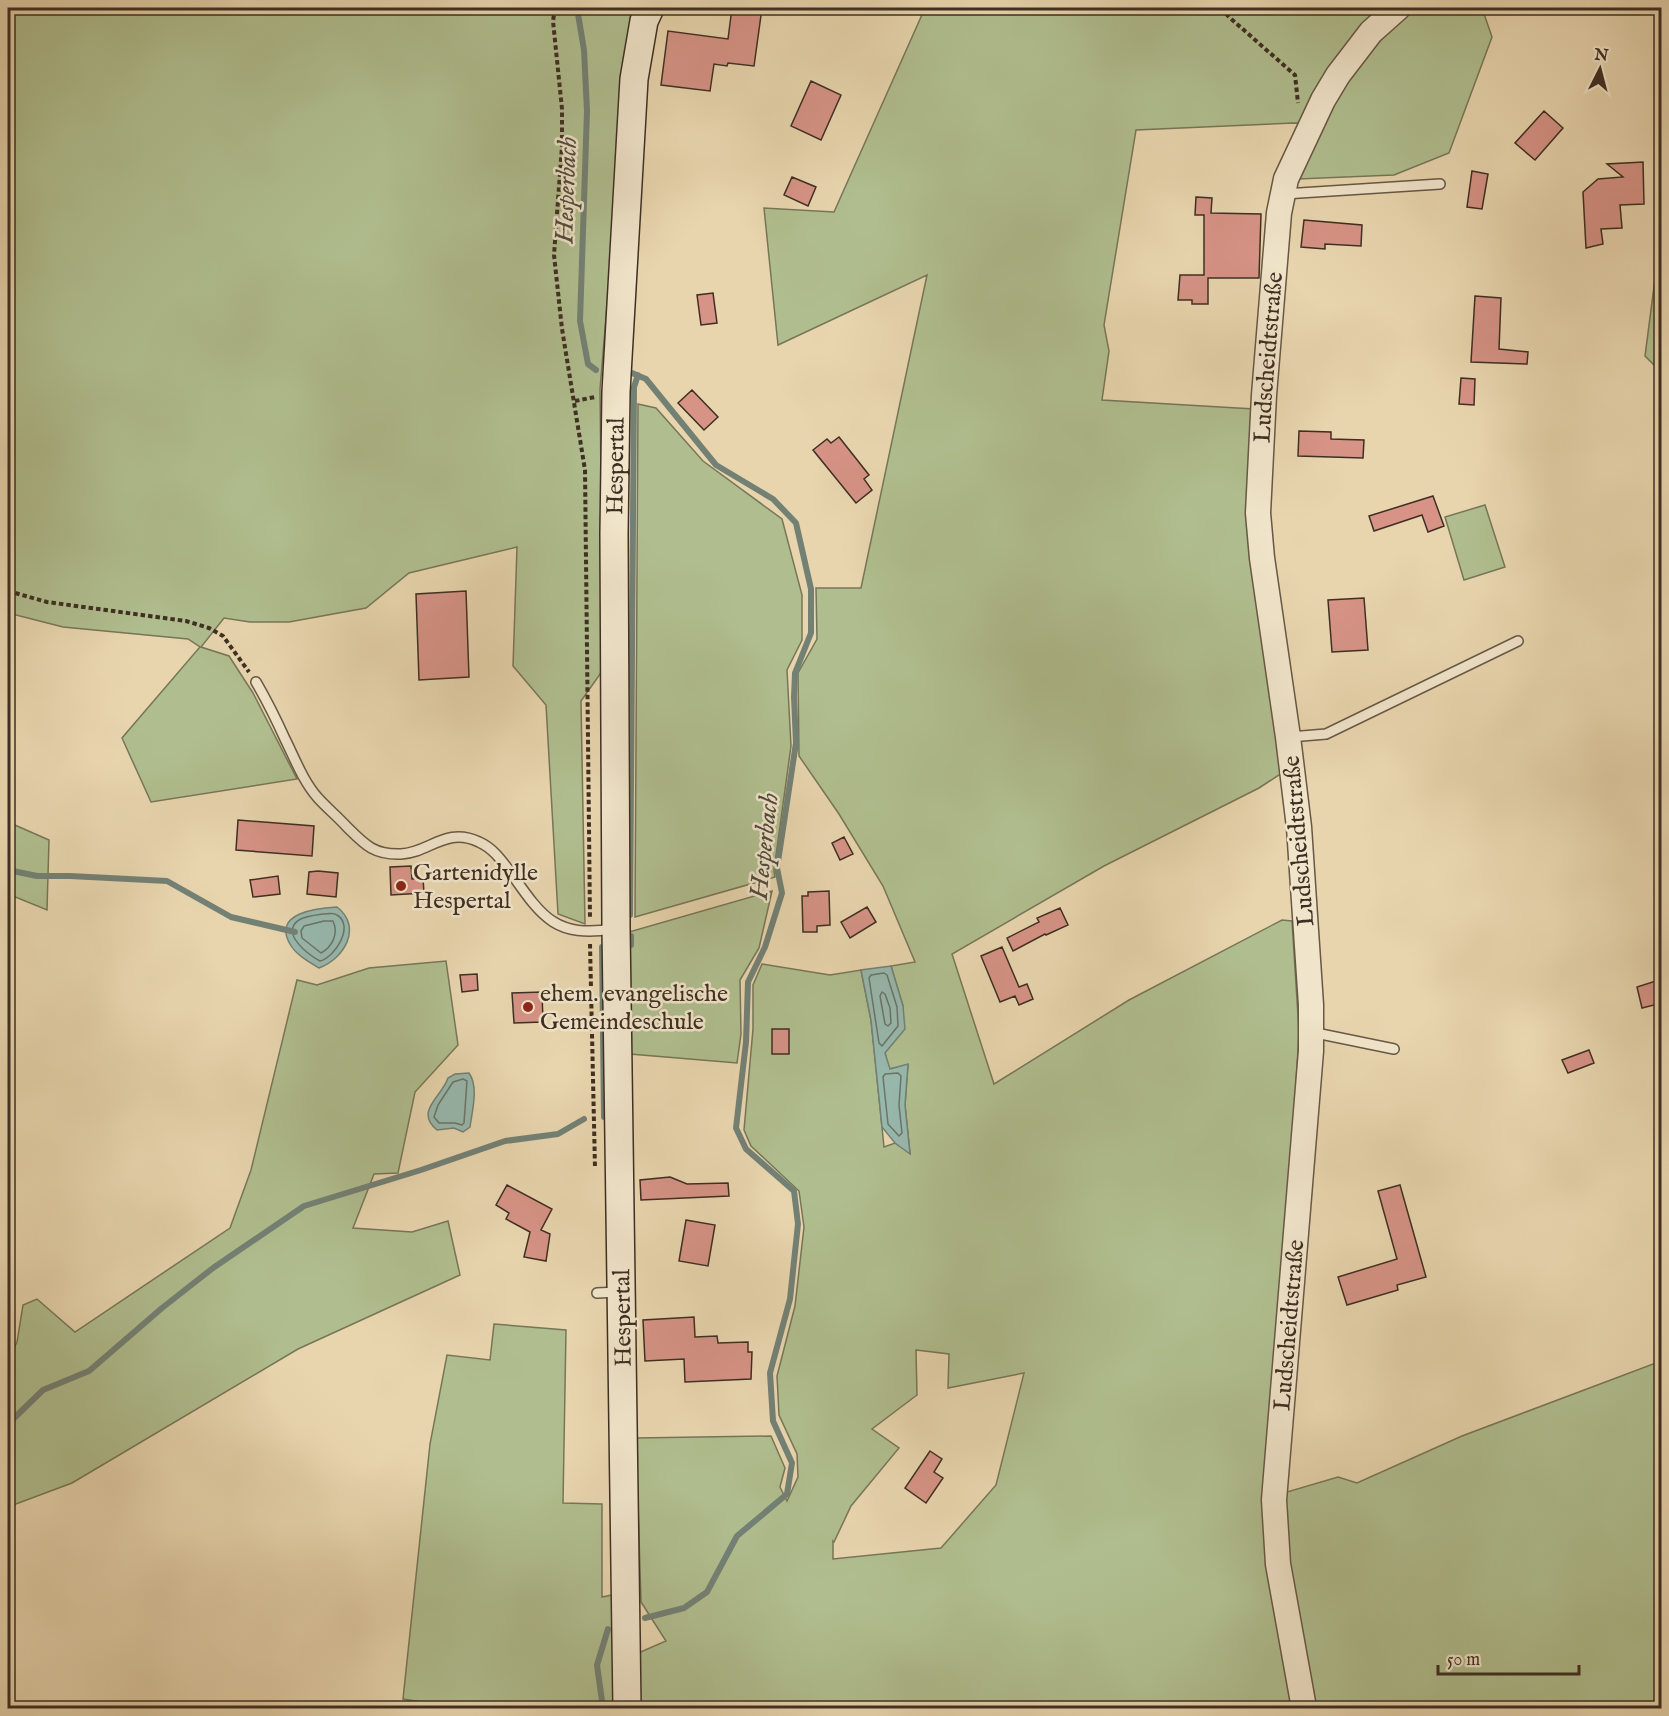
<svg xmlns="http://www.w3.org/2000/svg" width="1669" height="1716" viewBox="0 0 1669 1716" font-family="'IM FELL English',serif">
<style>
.green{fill:#b0be8f;stroke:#777658;stroke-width:1.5;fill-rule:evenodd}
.water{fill:#97b8ad;stroke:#738175;stroke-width:1.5}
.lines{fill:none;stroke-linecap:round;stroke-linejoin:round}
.shore{stroke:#6a7468;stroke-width:1.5}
.stream{stroke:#738175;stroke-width:6}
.building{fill:#d69386;stroke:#3e2f22;stroke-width:1.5}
.service-casing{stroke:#685845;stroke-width:12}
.tertiary-casing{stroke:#685845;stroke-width:27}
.secondary-casing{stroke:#3e2f22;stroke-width:30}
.path{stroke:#3e2f22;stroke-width:4;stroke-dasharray:4.5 3;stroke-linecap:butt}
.service{stroke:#f0e4ca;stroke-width:9}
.tertiary{stroke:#f0e4ca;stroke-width:24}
.secondary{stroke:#f0e4ca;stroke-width:27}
.poi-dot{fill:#8f2418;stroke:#f0e4ca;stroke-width:2}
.labels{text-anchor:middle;stroke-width:5;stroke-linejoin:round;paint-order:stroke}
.street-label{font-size:24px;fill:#3e2f22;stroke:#f0e4ca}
.poi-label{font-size:24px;fill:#3e2f22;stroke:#f0e4ca;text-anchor:start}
.water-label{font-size:26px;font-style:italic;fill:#504a3e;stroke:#f0e4ca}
</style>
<rect width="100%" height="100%" fill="#e8d5ae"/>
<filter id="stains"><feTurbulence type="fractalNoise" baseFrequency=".00333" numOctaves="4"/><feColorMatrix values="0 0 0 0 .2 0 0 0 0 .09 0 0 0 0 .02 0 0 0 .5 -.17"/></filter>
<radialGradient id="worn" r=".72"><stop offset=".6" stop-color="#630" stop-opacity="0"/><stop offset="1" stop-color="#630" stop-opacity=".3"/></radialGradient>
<!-- green -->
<path class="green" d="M8,8H638L630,32L600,389L603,670L581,701L585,924L558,914L546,705L513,666L517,547L409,573L366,608L289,622H250L224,618L201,647L229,656L253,693L297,779L151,802L122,738L200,647L188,639L63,627L8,613Z
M925,8H1482L1492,37L1449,153L1394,175L1298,179L1319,124L1294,123L1136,130L1104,325L1109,351L1102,400L1254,409L1285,771L1259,788L1104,866L952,954L994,1084L1129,1000L1282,920L1292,921L1299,1032L1291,1168L1263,1499L1338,1477L1357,1483L1462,1436L1661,1361V1708H638L636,1654L666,1641L641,1602L636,1438L771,1436L785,1468L780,1487L787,1501L798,1477L797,1454L779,1415L777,1376L795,1306L804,1227L799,1191L751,1146L744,1130L753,1029V985L762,964L830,975L861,970L871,1020L884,1147L895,1143L910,1153L905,1105L908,1065L889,1069L885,1053L903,1006L891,966L915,962L883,886L839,814L799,756L798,673L817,639L816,588H861L927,275L778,345L764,208L834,212ZM916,1350L949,1354L948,1388L1024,1373L996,1485L941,1548L833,1559V1541L834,1542L851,1506L899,1448L872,1429L917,1395Z
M1661,233L1662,372H1661L1645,356Z
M638,404L656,408L703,461L782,519L802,595V640L787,670L791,746L774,870L775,877L635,917Z
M1485,505L1505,567L1464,580L1445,517Z
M8,822L49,840L47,910L8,894Z
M772,891L759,948L740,980L741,1034L737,1063L630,1054L629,932Z
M446,961L458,1045L415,1092L398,1173L374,1174L353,1228L412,1232L448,1221L460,1275L298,1349L72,1483L8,1507V1360L17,1342L23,1305L37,1299L75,1332L230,1228L251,1170L297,980L317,985L369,968Z
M494,1324L566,1330L563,1503L602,1504V1597L617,1594L618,1708H459L403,1699L430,1444L447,1355L490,1360Z"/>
<!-- water -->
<path class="water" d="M337,907C363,927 344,959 319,968C309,962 295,954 290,944C272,913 317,908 337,907Z
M891,966L903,1006L905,1029L885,1053L890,1069L908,1064L905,1105L910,1154L895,1143L882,1127L871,1020L861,970Z
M469,1073C479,1087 472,1111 470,1127L463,1132L454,1128L437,1130C414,1111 442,1097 448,1078L455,1074Z"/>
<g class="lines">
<!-- shore -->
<path class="shore" d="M323,914C328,914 333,912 337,915C355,926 335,957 320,961C309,955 279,933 299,920C305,916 315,915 323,914Z
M324,921H333C339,934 332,947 321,953L302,938L301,931L304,926Z
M884,973L887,975L897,1007L898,1026L882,1046L879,1043L869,978L871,975Z
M882,992L885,994L890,1008L891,1023L888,1026L885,1024L880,996Z
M898,1073L901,1076L899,1105L902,1133L899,1136L888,1124L883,1077L885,1074Z
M463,1079L467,1081L464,1123L462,1125L455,1123H439L434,1117L438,1105L453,1082Z"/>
<!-- stream -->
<path class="stream" d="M577,8L584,50L587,111L580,321L588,364L596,370
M632,373L646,379L716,465L773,499L796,523L811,589V633L795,673L794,697L796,743L777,868L782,893L765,947L748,982L746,1042L736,1128L746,1149L794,1191L798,1224L790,1299L770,1373L773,1421L792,1463L787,1494L737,1536L707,1592L684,1608L645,1618
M8,870L37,876H70L167,881L231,917L295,932
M630,915L634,387L638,375
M631,936V945
M602,947L604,1117
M8,1424L43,1390L89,1371L162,1308L213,1268L304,1206L421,1170L505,1141L558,1134L584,1119
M603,1708L597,1665L608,1629"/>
</g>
<!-- building -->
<path class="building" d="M732,8H762L754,66L728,63L727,66L714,64L710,91L661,85L668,31L728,39Z
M811,81L841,95L821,140L791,126Z
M1544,111L1563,128L1535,160L1515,143Z
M1643,162L1644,204L1620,205L1622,228L1601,229L1603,244L1586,248L1583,192L1598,179L1623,177L1607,164Z
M1472,171L1488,174L1482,209L1467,207Z
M792,177L816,187L808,206L784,195Z
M1196,197L1212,198L1211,213L1261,214L1259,278H1208V304H1192V300H1178L1180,275H1204V215H1195Z
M1304,220L1362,225L1361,246L1325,244V249L1301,247Z
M713,293L717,323L701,325L697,295Z
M1475,296L1501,298L1499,349L1528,352L1527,364L1471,362Z
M1461,378L1475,379L1474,405L1459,404Z
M692,390L718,417L704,430L678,403Z
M1299,431L1331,432V439L1364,440L1363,458L1298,456Z
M839,437L869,475L864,479L872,490L856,503L813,450L827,439L831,443Z
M1433,496L1444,526L1428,532L1422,515L1374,531L1369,516Z
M466,591L469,677L419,680L416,594Z
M1364,598L1368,650L1332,652L1328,600Z
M238,820L314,826L312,856L236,850Z
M844,837L853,854L840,860L832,843Z
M411,866L412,879L423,878L424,893L391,895L390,867Z
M318,871L338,873L336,897L307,894L309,872Z
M278,876L280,894L253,897L250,880Z
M829,891L830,925L817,926V932H803L802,896H808V892Z
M867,907L876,922L850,938L841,922Z
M1060,908L1068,925L1046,935L1045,934L1013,951L1007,938L1039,922L1037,918Z
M1002,947L1019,987L1027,984L1033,999L1019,1005L1015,996L1000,1002L981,956Z
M477,974L478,990L462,992L460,975Z
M1662,979V1003L1642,1008L1637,987Z
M542,992L543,1022L514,1023L512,993Z
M772,1029H789V1054H772Z
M1589,1050L1594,1063L1568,1073L1562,1060Z
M670,1177L687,1184L728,1183L729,1196L641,1200L640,1180Z
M507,1185L552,1209L541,1230L550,1234L546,1261L524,1257L530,1232L506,1219L509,1213L496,1205Z
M1400,1185L1426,1277L1397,1285L1398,1290L1347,1305L1338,1277L1397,1259L1378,1191Z
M686,1220L715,1225L708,1266L679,1261Z
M694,1317L695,1337L717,1336L718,1343L748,1342V1352H752L751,1379L685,1382L684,1359L645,1361L643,1320Z
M930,1451L942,1459L934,1472L943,1478L926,1503L905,1488Z"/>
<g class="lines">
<!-- service casing -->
<g class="service-casing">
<path id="service" d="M1284,194L1440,184
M256,682C267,701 276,719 285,739C295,759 303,781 318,798C327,808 338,817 347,827C365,845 374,855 401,854C429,853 446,826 479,842C493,848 502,861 511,873C542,917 555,938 613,929
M1290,737L1326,734L1518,641
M1311,1032L1394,1049
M597,1293L619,1292"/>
</g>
<!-- tertiary casing -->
<g class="tertiary-casing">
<g id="tertiary">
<path id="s1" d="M1304,1708L1278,1564L1274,1500L1311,1051V1005L1299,827L1288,737L1262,558L1258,513L1264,395L1279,213L1286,179L1323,100L1338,75L1371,32L1398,8"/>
</g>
</g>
<!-- secondary casing -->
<g class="secondary-casing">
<g id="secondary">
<path id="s2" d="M627,1708L616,928L614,534L616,392L634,79L644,21L650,8"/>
</g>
</g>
<!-- path -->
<path class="path" d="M555,8L553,21L562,109V146L554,255L562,329L585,470L590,919
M1221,8L1229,17L1295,75L1298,103
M575,401L595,397
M8,591L47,602L186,621L209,628L223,636L249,672
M590,944L595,1168"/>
<!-- service -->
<use href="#service" class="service"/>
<!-- tertiary -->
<use href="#tertiary" class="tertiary"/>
<!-- secondary -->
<use href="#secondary" class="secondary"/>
</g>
<!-- markers -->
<g class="poi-dot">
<circle cx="401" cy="886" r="6"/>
<circle cx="528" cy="1007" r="6"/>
</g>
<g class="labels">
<!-- street labels -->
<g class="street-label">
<text dy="8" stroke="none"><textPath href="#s1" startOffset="1358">Ludscheidtstraße</textPath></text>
<text dy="8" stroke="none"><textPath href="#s2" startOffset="1242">Hespertal</textPath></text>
<text transform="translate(1298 841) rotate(-95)" y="8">Ludscheidtstraße</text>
<text transform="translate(622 1318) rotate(-91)" y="8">Hespertal</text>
<text dy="8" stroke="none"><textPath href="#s1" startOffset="386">Ludscheidtstraße</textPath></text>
</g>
<!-- poi labels -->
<g class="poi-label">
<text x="413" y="880">Gartenidylle<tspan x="413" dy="28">Hespertal</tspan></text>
<text x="540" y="1001">ehem. evangelische<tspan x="540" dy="28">Gemeindeschule</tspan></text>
</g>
<!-- water labels -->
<g class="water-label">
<text transform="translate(565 190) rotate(-88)" y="9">Hesperbach</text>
<text transform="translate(763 846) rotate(-84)" y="9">Hesperbach</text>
</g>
</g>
<!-- margin -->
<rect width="1669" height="1716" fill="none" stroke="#e8d5ae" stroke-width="30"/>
<rect x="9" y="9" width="1651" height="1698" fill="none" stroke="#3e2f22" stroke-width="3"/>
<rect x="15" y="15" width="1639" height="1686" fill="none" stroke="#3e2f22" stroke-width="1.5"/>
<!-- north arrow -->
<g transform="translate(1600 69) rotate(6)" stroke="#f0e4ca" stroke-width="4.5" paint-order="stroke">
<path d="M0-4.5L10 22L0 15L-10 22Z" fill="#3e2f22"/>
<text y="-9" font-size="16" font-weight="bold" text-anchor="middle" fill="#3e2f22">N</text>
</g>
<!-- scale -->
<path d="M1438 1665v9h141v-9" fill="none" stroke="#3e2f22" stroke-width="3"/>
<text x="1447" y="1665" font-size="18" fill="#3e2f22" stroke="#f0e4ca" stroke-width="4.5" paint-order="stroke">50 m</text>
<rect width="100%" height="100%" filter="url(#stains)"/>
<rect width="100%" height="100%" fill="url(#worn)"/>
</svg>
